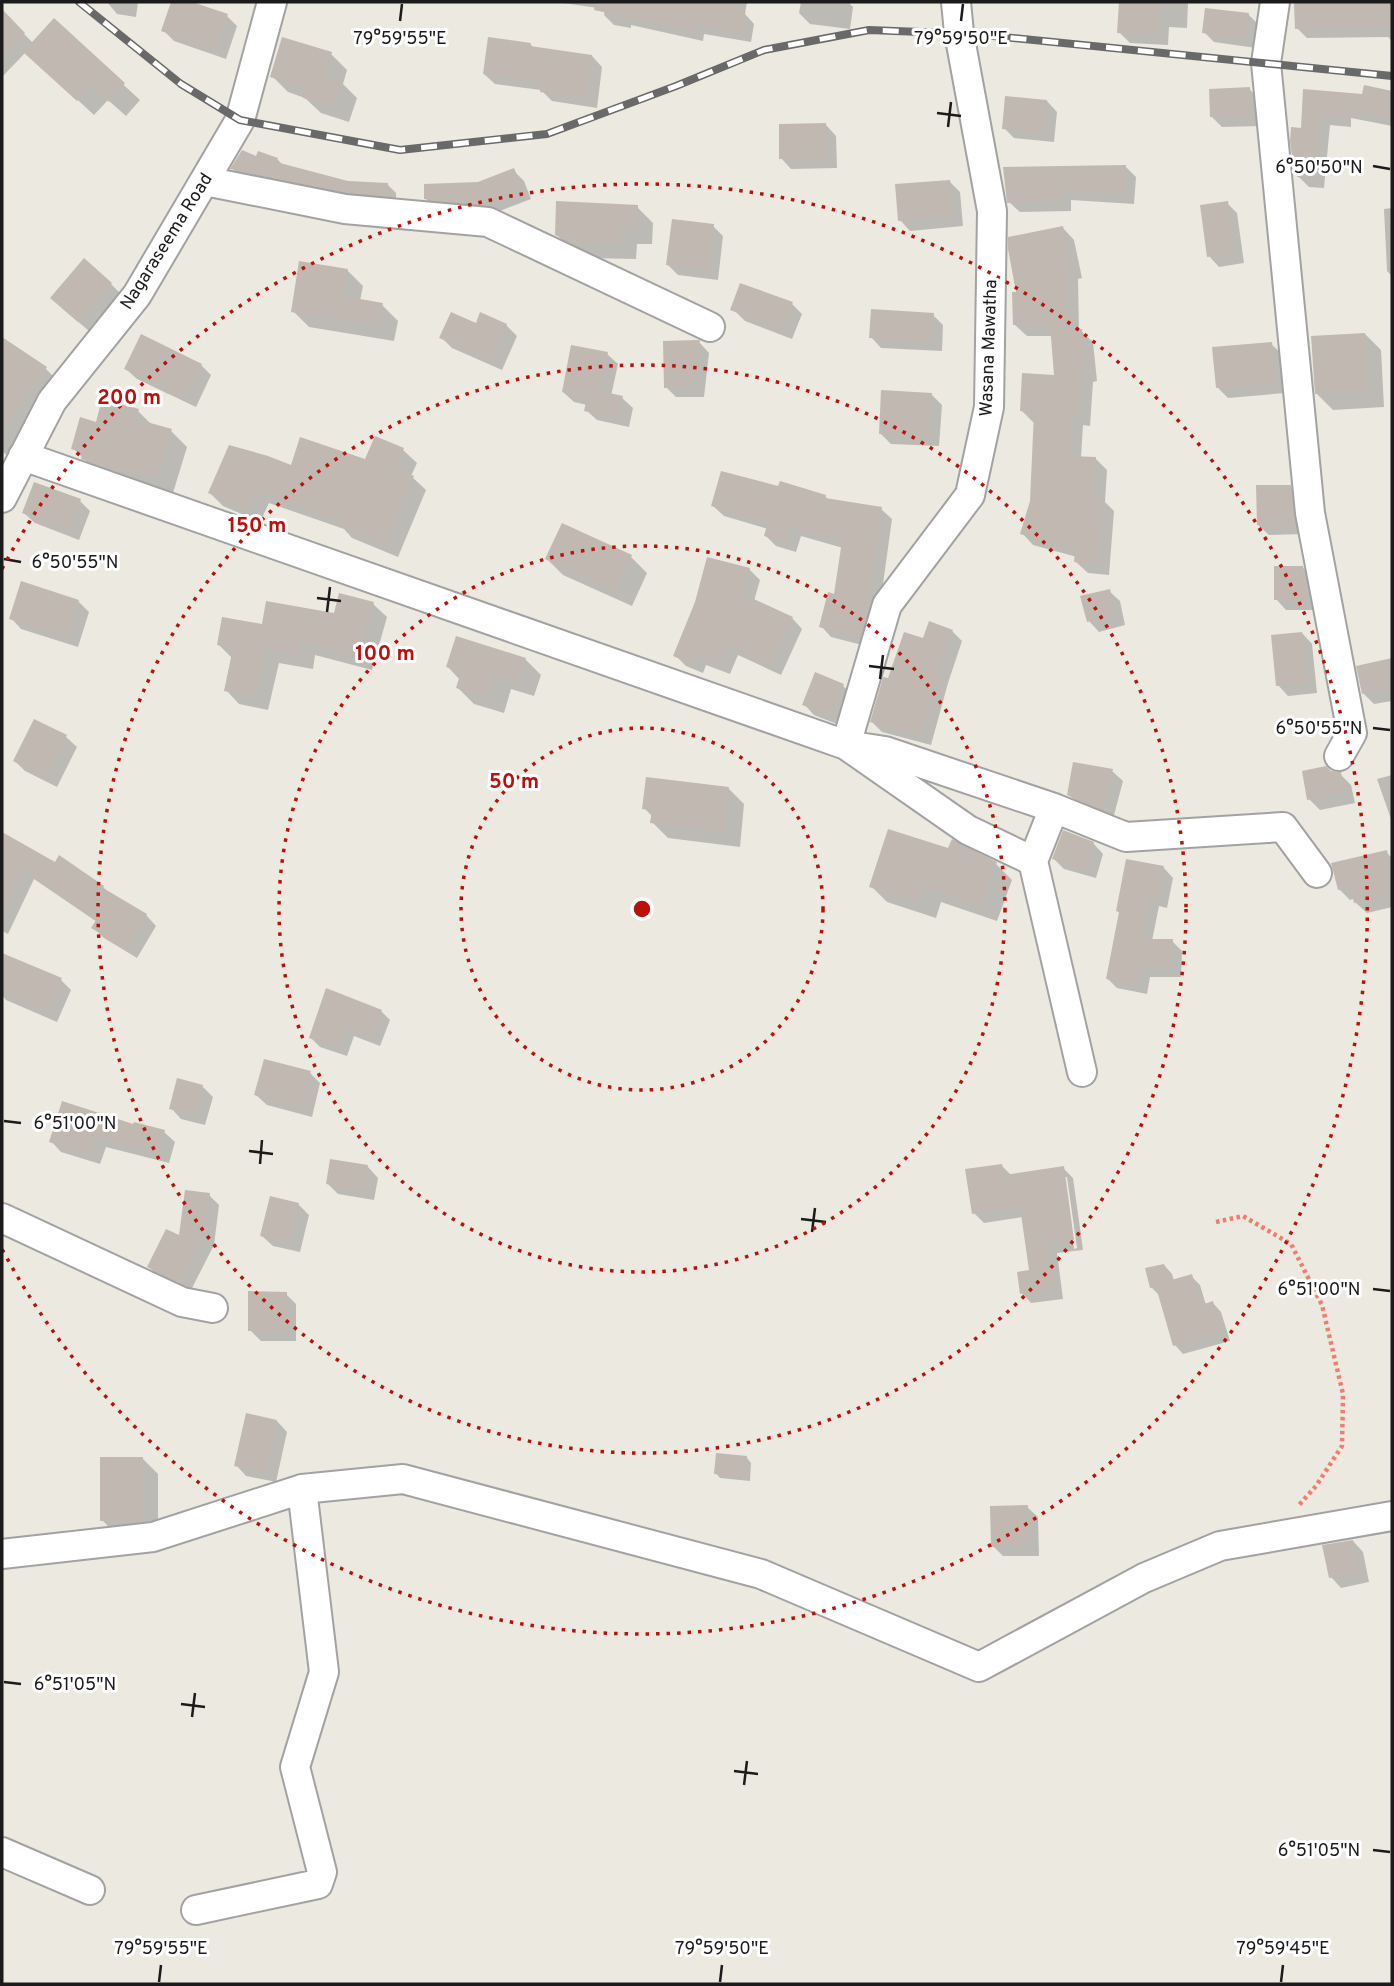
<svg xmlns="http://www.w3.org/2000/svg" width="1394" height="1986" viewBox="0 0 1394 1986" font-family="Overpass,sans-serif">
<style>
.shadow{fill:#0003;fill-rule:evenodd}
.building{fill:#c0b8b1}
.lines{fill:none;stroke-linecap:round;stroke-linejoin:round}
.minor-casing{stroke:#a2a2a2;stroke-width:32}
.path{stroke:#f17e6d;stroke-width:4.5;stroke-dasharray:3.5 3.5;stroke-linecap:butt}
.minor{stroke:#fff;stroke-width:28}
.rail-casing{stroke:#696969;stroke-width:8}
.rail{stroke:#fff;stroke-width:5;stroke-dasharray:16;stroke-linecap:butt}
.ticks{fill:none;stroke:#1b1b1b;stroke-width:2.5}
.ring{fill:none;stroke:#ba110c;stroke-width:3.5;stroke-dasharray:3.5 7}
.labels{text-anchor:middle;stroke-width:6;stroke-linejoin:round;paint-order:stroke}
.street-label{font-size:18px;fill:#1b1b1b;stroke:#fff}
.ticks-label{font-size:18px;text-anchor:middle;fill:#1b1b1b;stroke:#fff;stroke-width:6;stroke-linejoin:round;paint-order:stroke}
.centre{fill:#ba110c;stroke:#fff;stroke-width:3.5}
.ring-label{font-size:21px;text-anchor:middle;font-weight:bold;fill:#ba110c;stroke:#fff;stroke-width:6;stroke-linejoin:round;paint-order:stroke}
</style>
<rect width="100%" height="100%" fill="#ece9e1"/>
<!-- shadow -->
<path class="shadow" d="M107,2H138L136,17L117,14Z
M173,2H187L227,16L237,26L226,59L174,41L163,30Z
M556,2H747L745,14L754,24L751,42L704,34L703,41L631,25V28L614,25L604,15L605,9Z
M801,2H848L853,7L850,29L810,24L799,13Z
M1120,2H1188L1187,28L1169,27L1168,45L1130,43L1119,32Z
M1296,2H1392V41L1388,37L1307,38L1297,28Z
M2,12L33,43L54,21L140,100L126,116L108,100L94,115L26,52L2,77Z
M1249,15L1259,25L1256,48L1214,42L1204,32Z
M530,44L534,48L592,56L602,67L597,108L552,101L541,90L495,84L484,74Z
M331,54L347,70L343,84L357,98L349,122L321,113L305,98L288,92L272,76Z
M1365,87L1392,92V126L1351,118V127L1330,125L1324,188L1309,187L1299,177V168L1294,163L1302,130L1305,91L1364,96Z
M1249,89L1260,99L1261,126L1222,127L1211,116Z
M1047,101L1057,112L1054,142L1014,138L1004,128Z
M826,125L836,136L837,168L791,169L781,158Z
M257,159H277L284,166L347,183L388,185L396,193V204L241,177L233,169Z
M1126,167L1136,177L1134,204L1071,200V211L1020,212L1009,202Z
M513,170L524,181L531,199L492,214L436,209L426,199L479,184Z
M950,182L960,192L963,226L910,231L900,220Z
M1227,203L1237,213L1244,263L1219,267L1209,256Z
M637,207L653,223L652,244H637L636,259L587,258L573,251L557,235Z
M1392,208V276L1387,271L1384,209Z
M713,226L723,236L718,280L678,275L668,265Z
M1063,228L1074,240L1082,278L1078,279L1079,331H1081L1093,342L1097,381L1093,382L1090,426L1083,425L1081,458H1095L1107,470L1105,502L1114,511L1109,575L1088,573L1076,562L1077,557L1033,545L1022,533L1032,501L1035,422H1033L1021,410L1056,377L1052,336H1027L1015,325L1018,294Z
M347,270L363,286L360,301L382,305L398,321L394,341L309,327L293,311Z
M111,284L121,294L89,331L62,308Z
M792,304L802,314L792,339L745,321L734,310Z
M933,315L943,325L942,351L881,348L871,337Z
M506,325L517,336L502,370L452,348L441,337L476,326Z
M1365,334L1381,350L1384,407L1333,410L1317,394Z
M4,340L46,369L60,383L8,456L3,452L2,454V344Z
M699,342L709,353L704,397H676L666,387Z
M1271,344L1282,354L1285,393L1228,398L1218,388Z
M607,354L618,364L611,396L622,398L633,408L629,427L597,420L586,410L587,405L574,402L563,392Z
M201,365L211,375L196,407L137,379L126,369Z
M931,394L942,405L939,446L891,444L880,433Z
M138,411L152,425L171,431L187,447L173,493L99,474L73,448L97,424Z
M376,438L403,450L417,463L411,476L426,490L398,557L352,538L344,529L269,503L260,522L223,506L210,493L292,468L366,462Z
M1290,486L1300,497L1305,534L1269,535L1258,525Z
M779,489L825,496L829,501L881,509L892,519L878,620L870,647L831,637L821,626L836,596L843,548L801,536L796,552L776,546L766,536L768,529L724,516L713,506Z
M80,501L90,511L79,540L35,523L24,513Z
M563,525L631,557L647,573L632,606L563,575L547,559Z
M1303,568L1313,579L1317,610H1286L1276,599Z
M749,569L760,580L754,601L792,618L802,629L781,675L738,655L730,674L706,665L703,673L686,666L675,655Z
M1109,591L1120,601L1125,625L1099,632L1089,621Z
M78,601L89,612L78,647L21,629L11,618Z
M373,604L387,617L372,670L315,655L313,669L279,663L268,710L239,704L226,690L232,658L219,645L263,626L335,615Z
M952,631L962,641L948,683L931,745L882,732L872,722L889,680L924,641Z
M1302,633L1312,644L1317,693L1288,696L1278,685Z
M525,659L541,675L534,696L511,689L504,713L474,704L458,688L460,680L448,667Z
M1392,660V701L1374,704L1363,693L1358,668Z
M843,686L854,696L842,726L814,715L804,704Z
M34,721L66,737L77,747L57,787L25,771L15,761Z
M1112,771L1123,781L1113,819L1080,805L1069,795Z
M1340,774L1351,785L1355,803L1320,810L1309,799Z
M1392,775V822L1377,779Z
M728,788L744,804L740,847L668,838L652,822L653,817L644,808Z
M2,834L55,864L103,887L110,894L146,915L156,926L137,958L104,938L94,928L97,922L34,879L8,934L2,931Z
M1093,843L1103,854L1096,878L1064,869L1054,859Z
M1386,852L1392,858V907L1367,913L1356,903L1355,898L1350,900L1339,889Z
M996,864L1012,880L997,921L941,902L936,918L887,902L871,886Z
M1164,868L1173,878L1167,908L1159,906L1152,941H1172L1182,951L1181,977H1150L1147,994L1117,988L1108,979L1120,914L1118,911Z
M9,958L61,980L71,990L57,1022L6,1000L2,995V976Z
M381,1011L390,1020L380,1046L354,1036L347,1056L320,1047L311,1038Z
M310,1073L320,1083L312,1117L267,1105L256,1095Z
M178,1081L203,1087L213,1097L205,1125L181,1119L171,1108Z
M134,1127L164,1132L175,1142L169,1163L106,1147L100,1164L61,1152L51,1141Z
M1002,1166L1012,1176L1063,1168L1073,1178L1083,1250L1057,1253L1063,1299L1031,1303L1022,1293L1031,1272L1023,1217L984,1223L974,1213ZM1064,1177H1067L1077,1248L1074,1249Z
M368,1167L378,1178L374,1200L338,1194L328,1184Z
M209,1195L219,1205L214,1245L190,1292L159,1277L149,1267L181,1238Z
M298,1204L309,1215L300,1252L273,1246L262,1236Z
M1164,1265L1172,1274L1174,1281L1191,1276L1200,1285L1206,1305L1213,1303L1221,1312L1230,1341L1183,1354L1175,1345L1161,1297L1151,1287Z
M286,1294L296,1304V1341H261L250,1330Z
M277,1421L287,1432L276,1482L246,1476L236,1465Z
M142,1458L158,1474V1536H118L102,1520Z
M747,1458L751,1463L750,1481L720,1478L716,1473Z
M1027,1507L1038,1517L1039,1556H1003L993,1546Z
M1353,1541L1363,1552L1369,1582L1341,1588L1331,1577Z"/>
<!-- building -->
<path class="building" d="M171,2H192L228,14L215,50L161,31Z
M595,2H736L734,10L745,12L742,33L694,25L693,32L594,10Z
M1119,2H1160L1159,35L1117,33Z
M1294,2H1392V27L1295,29Z
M1205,8L1249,13L1246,38L1202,33Z
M2,9L25,33L2,57Z
M54,18L125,83L109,102L91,85L77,101L23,52Z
M282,37L332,52L325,76L342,81L334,107L303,98L306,88L270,77Z
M488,37L531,43L530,46L592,55L587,98L540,92L541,82L483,74Z
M1364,85L1392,91V118L1342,109L1341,118L1320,116L1314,179L1297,177L1298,164H1293L1290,141L1291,127L1301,128L1303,89L1362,94Z
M1250,87L1251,116L1210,117L1209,89Z
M1005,96L1047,100L1045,132L1002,129Z
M826,123L827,158L779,159V124Z
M242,150L256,156L258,151L278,158L276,162L348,181L388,183V196L347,193L230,169Z
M1126,165L1124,194L1061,190V201L1007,203L1003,167Z
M514,168L522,188L481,205L424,199V184L478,182Z
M950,180L953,216L898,221L895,184Z
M556,201L638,205L637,229L622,228L621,244L570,242L555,235Z
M1228,201L1235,253L1207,257L1200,205Z
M672,219L714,224L708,271L666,265Z
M1063,226L1071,267H1067L1068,330L1082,329L1086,370L1082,371L1079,415L1072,414L1070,456L1096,457L1094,497H1103L1098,564L1074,562L1075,550L1020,534L1030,501L1034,412L1020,411L1022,373L1054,375L1050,325H1013L1012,292H1016L1008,249V237Z
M84,258L112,283L78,322L50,298Z
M299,261L348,269L343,296L383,303L379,326L291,312Z
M740,283L793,302L782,330L730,310Z
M871,309L934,313L932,342L869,338Z
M451,312L476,323L480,312L507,324L491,360L439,338Z
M1365,333L1369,391L1315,394L1311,336Z
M141,334L202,364L185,398L124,369Z
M2,337L47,367L2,431Z
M698,340H700L694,387L664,388L663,341Z
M1272,342L1276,383L1216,388L1212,347Z
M571,345L608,352L600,391L623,396L619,418L584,411L587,398L562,392Z
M881,390L932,393L929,437L879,434Z
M102,399L139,409L136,419L172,429L158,479L123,469L122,473L81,459L83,452L71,449L80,417L96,422Z
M375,436L404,448L396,468L414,476L385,545L337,525L339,520L255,491L247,510L208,493L229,445L268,456L291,465L300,437L365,459Z
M721,471L778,486L780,481L826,495L825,498L882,507L868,608L860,638L819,627L828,592L834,594L842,541L791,526L786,542L764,536L768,522L711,506Z
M34,482L81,499L69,531L22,513Z
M1256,485H1291L1295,525H1257Z
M562,523L632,555L615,591L545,559Z
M707,557L750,568L743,594L793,617L770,666L727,646L719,665L696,655L692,664L673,656L695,602Z
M1274,566H1303L1307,586V600H1274Z
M21,581L79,600L67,638L9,619Z
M1110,589L1116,615L1087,622L1080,596Z
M339,593L374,602L358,658L302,642L299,656L266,650L255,697L224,691L233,648L217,645L222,617L262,624L266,601L334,613Z
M929,621L953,630L938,672L921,736L870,722L883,677L888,678L904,632L923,638Z
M1302,632L1308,683L1276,686L1271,635Z
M456,636L526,658L518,682L495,674L488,698L456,688L461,672L446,667Z
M1392,658V690L1362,694L1356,666Z
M815,672L844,684L832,716L802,705Z
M34,719L67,735L47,778L13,761Z
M1073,762L1113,769L1102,810L1067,795Z
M1326,766L1331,771L1341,772L1345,792L1307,800L1302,771Z
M646,777L729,787L724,832L650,823L652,810L642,809Z
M888,829L948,848L952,839L997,862L981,907L925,887L920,903L869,887Z
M1063,830L1094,842L1086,869L1052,859Z
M2,832L55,862L59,855L104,886L103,888L147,914L127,949L91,928L96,920L24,870L2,916Z
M1387,850L1392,872V895L1354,903L1350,887L1338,890L1331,863Z
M1126,859L1164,866L1158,900L1150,898L1141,939H1173L1172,968H1141L1138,986L1106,979L1119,912L1116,911Z
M2,953L62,978L47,1012L2,993Z
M326,988L382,1010L371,1038L345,1028L338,1048L309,1038Z
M264,1059L311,1071L301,1108L254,1095Z
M177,1078L203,1085L195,1116L169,1109Z
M62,1101L133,1124L134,1122L165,1130L159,1154L96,1137L90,1155L49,1142Z
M330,1159L368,1165L364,1191L326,1184Z
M1002,1164L1004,1175L1064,1166L1074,1240L1048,1244L1054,1289L1020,1294L1017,1272L1029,1270L1020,1207L972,1214L965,1169Z
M185,1190L210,1193L205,1234L180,1283L147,1267L166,1229L179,1235Z
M270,1196L299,1203L290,1243L260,1236Z
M1164,1264L1168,1281L1192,1274L1201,1305L1213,1301L1222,1333L1173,1346L1156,1287L1150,1288L1145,1268Z
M248,1291L287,1292L286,1331H248Z
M246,1413L277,1420L266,1473L234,1466Z
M716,1453L747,1456L745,1477L714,1474Z
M100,1457H143V1521H100Z
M1028,1505L1029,1546L991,1547L990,1506Z
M1353,1540L1360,1572L1329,1578L1322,1545Z"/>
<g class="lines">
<!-- minor casing -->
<g class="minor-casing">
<path id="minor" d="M956,2L959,33L992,211L989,407L970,495L887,605L846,745L885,751L1054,808
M1275,2L1266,63L1310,513L1352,733L1339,756
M205,181L345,209L488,222L710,327
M23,456L846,745L968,830L1033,861L1054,808L1126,837L1283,827L1317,873
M2,498L52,401L137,295L240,120L272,2
M1033,861L1082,1072
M2,1218L182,1302L213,1308
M2,1554L153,1537L302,1489L403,1479L761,1574L979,1667L1144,1578L1220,1546L1392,1516
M2,1852L90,1890
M196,1910L318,1884L322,1872L295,1767L324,1672L302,1489"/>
</g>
<!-- path -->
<path class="path" d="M1216,1222L1243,1216L1291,1244L1322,1305L1343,1394L1342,1446L1316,1486L1299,1505"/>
<!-- minor -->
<use href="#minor" class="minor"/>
<!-- rail casing -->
<g class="rail-casing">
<path id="rail" d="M79,2L181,84L240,120L400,150L547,134L676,86L764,50L869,30L973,34L1392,76"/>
</g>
<!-- rail -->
<use href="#rail" class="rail"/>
</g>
<!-- ticks -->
<path class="ticks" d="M400,21L402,4M961,21L963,4M937,113L961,116M948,127L951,102M1373,166L1390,169M4,559L21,562M317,598L341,601M327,612L330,587M869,666L894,669M880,679L883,655M1373,728L1390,730M4,1121L21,1123M249,1151L273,1154M260,1164L262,1140M801,1219L826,1222M812,1232L815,1208M1373,1289L1390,1291M4,1682L21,1684M181,1704L205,1707M192,1717L195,1693M734,1771L758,1774M744,1785L747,1761M1373,1850L1390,1852M159,1982L161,1965M720,1982L722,1965M1281,1982L1283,1965"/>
<!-- distance rings -->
<g class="ring">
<circle cx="642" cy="909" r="181"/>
<circle cx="642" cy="909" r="363"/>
<circle cx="642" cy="909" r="544"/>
<path d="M2 569A725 725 0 1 1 2 1249"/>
</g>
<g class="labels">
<!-- street labels -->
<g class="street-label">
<text transform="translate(166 241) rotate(-58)" y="6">Nagaraseema Road</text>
<text transform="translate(988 348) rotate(-88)" y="6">Wasana Mawatha</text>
</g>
</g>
<g class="ticks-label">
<text x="400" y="44">79°59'55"E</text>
<text x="961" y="44">79°59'50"E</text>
<text x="1319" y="173">6°50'50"N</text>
<text x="75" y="568">6°50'55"N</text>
<text x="1319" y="734">6°50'55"N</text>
<text x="75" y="1129">6°51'00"N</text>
<text x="1319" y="1295">6°51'00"N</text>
<text x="75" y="1690">6°51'05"N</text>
<text x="1319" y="1856">6°51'05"N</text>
<text x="161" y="1954">79°59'55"E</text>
<text x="722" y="1954">79°59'50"E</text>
<text x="1283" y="1954">79°59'45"E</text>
</g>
<circle cx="642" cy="909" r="10" class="centre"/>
<g class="ring-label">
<text x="129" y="404">200 m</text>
<text x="257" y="532">150 m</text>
<text x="385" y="660">100 m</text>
<text x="514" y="788">50 m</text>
</g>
<!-- border -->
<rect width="1394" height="1986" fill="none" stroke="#1b1b1b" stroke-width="7"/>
</svg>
